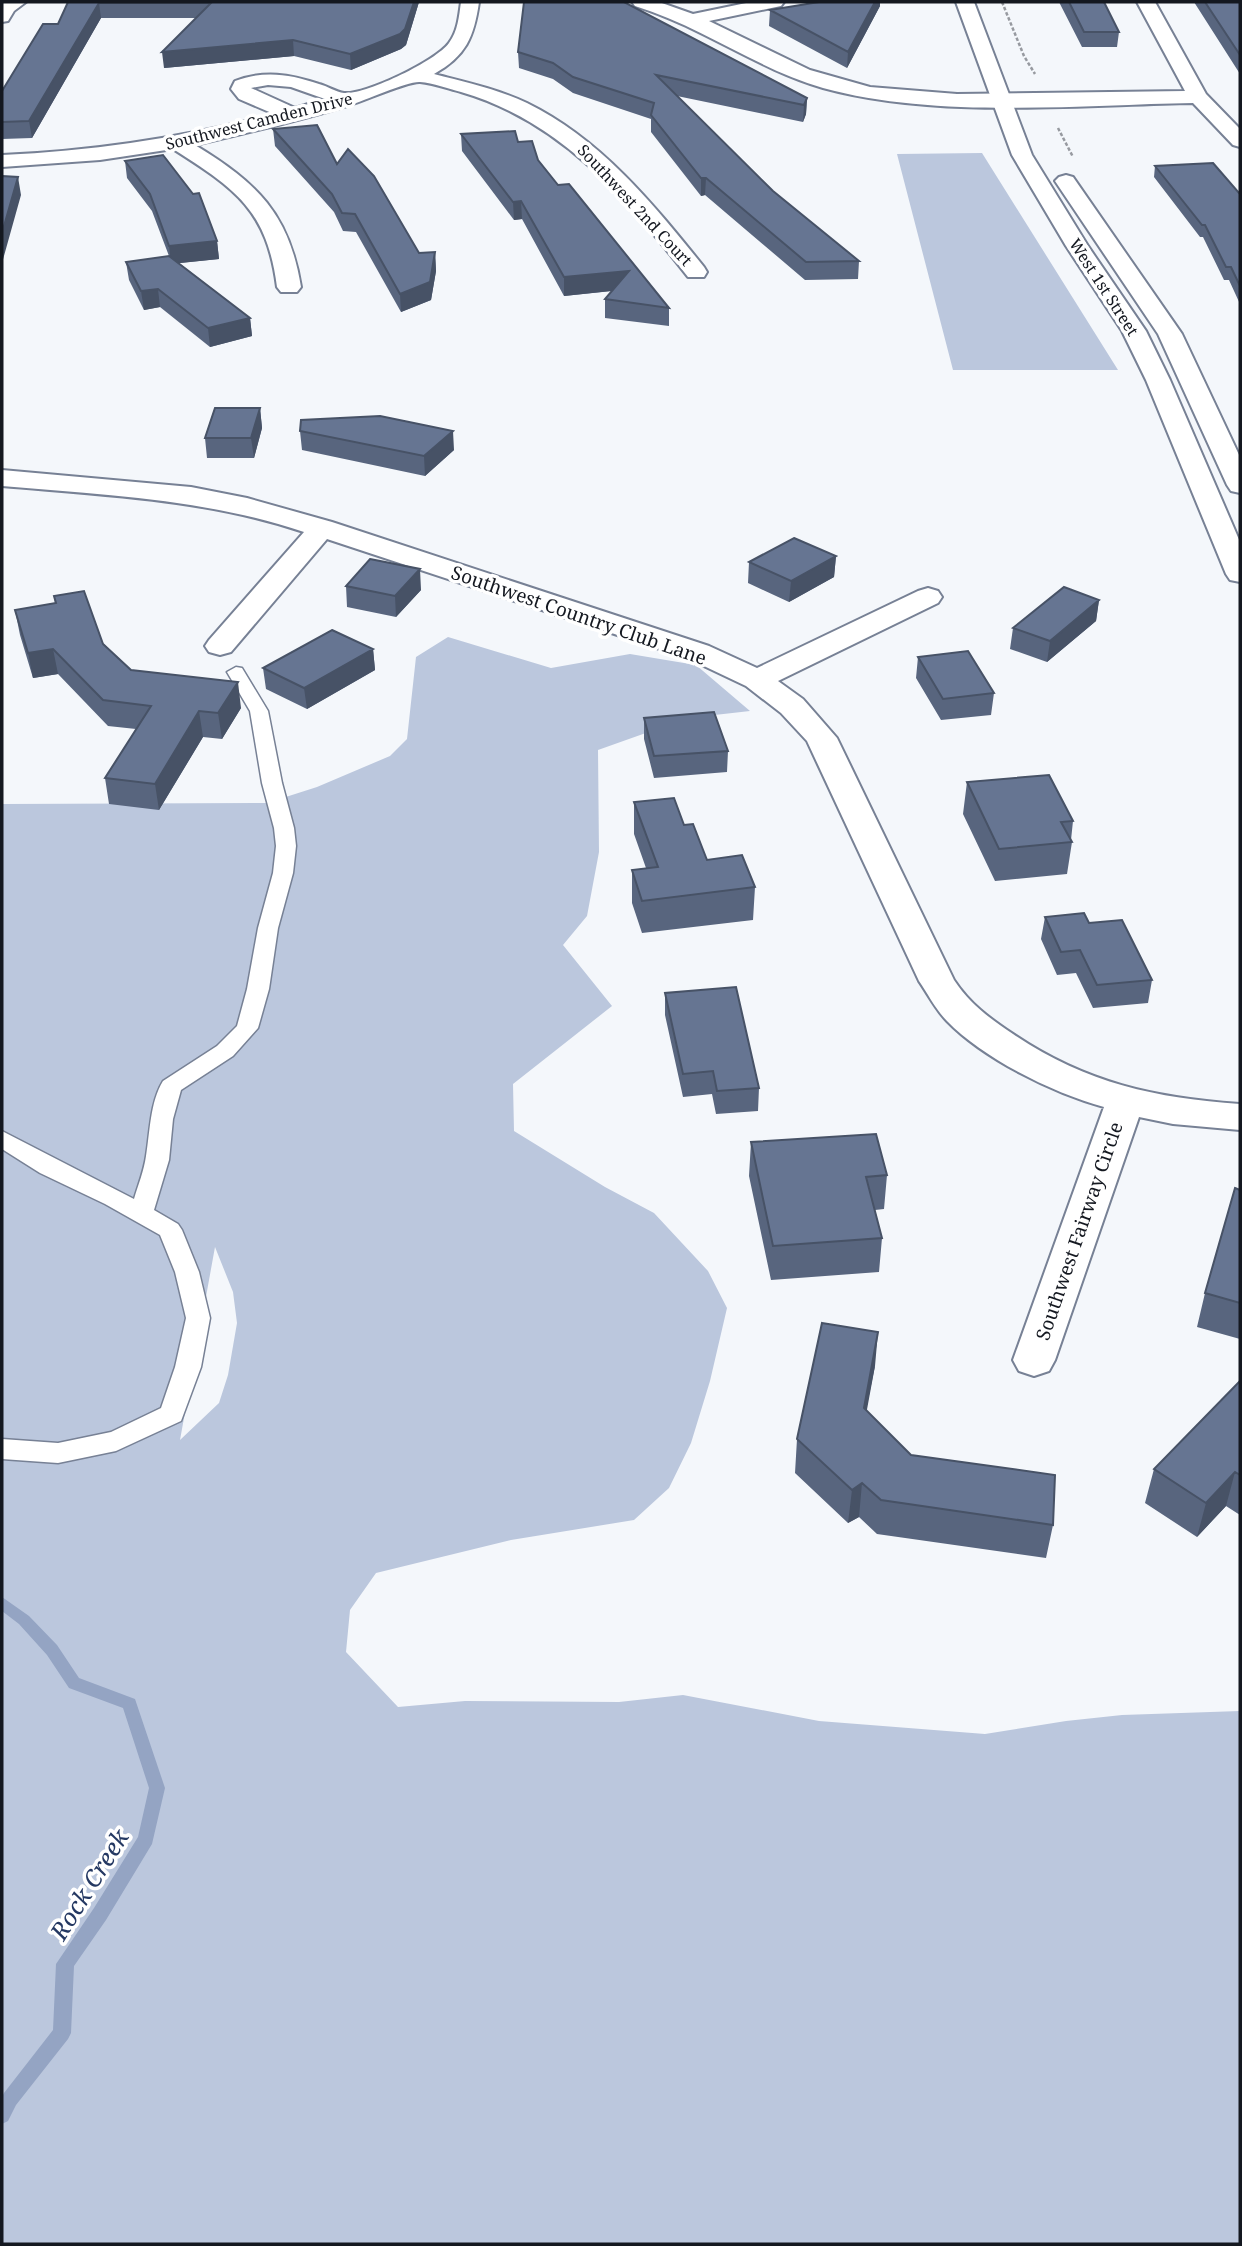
<svg xmlns="http://www.w3.org/2000/svg" width="1242" height="2246" viewBox="0 0 1242 2246" font-family="'Noto Serif',serif">
<style>
.green{fill:#bbc7dd;fill-rule:evenodd}
.lines{fill:none;stroke-linecap:round;stroke-linejoin:round}
.stream{fill:#94a4c3;fill-rule:evenodd}
.lane-casing{stroke:#778195;stroke-width:3}
.street-casing{stroke:#778195;stroke-width:4}
.secondary-casing{stroke:#778195;stroke-width:4}
.path{stroke:#979aa0;stroke-width:2.5;stroke-dasharray:3.5 2;stroke-linecap:butt}
.lane{fill:#fff;fill-rule:evenodd}
.street{fill:#fff;fill-rule:evenodd}
.secondary{fill:#fff;fill-rule:evenodd}
.wall{fill:#58657e}
.shaded-wall{fill:#475266}
.building{fill:#667592;stroke:#475266;stroke-width:2}
.labels{text-anchor:middle;stroke-width:7;stroke-linejoin:round;paint-order:stroke}
.far-street-label{font-size:16px;fill:#141820;stroke:#fff}
.street-label{font-size:19px;fill:#141820;stroke:#fff}
.near-water-label{font-size:24px;font-style:italic;fill:#243862;stroke:#fff}
</style>
<rect width="100%" height="100%" fill="#f4f7fb"/>
<!-- green -->
<path class="green" d="M982,153L1118,370H953L897,154Z
M448,637L551,668L630,654L696,665L750,711L688,718L598,750L599,852L587,916L563,945L612,1006L513,1084L514,1131L605,1187L654,1213L708,1271L727,1308L710,1381L691,1443L669,1488L634,1520L511,1540L376,1573L350,1610L346,1652L398,1707L465,1701L619,1702L683,1695L819,1721L985,1734L1066,1721L1122,1715L1240,1711V2244H2V804L267,803L317,787L390,756L407,739L416,657ZM215,1247L233,1292L237,1323L228,1375L219,1403L180,1440Z"/>
<g class="lines">
<!-- stream -->
<path class="stream" d="M2,1597L29,1616L57,1645L79,1678L135,1699L165,1788L152,1844L106,1920L74,1966L71,2033L68,2039L16,2105L8,2121L2,2124V2097L4,2093L53,2030L56,1964L94,1908L138,1837L149,1788L123,1708L69,1688L47,1655L19,1624L2,1611Z"/>
<!-- lane casing -->
<g class="lane-casing">
<path id="lane" d="M236,667L242,668L268,711L282,783L294,828L296,846L293,873L278,928L269,989L258,1028L233,1056L181,1090L173,1119L169,1160L154,1210L178,1224L182,1230L199,1272L210,1318L201,1367L181,1421L116,1451L58,1463L2,1459V1439L58,1443L111,1432L161,1408L175,1367L186,1318L175,1272L160,1235L105,1204L40,1173L2,1149V1131L134,1199C138,1185 144,1171 146,1156C150,1132 150,1102 163,1081L217,1046L237,1026L247,989L258,928L273,873L276,846L274,828L262,783L250,711L227,672Z"/>
</g>
<!-- street casing -->
<g class="street-casing">
<path id="street" d="M5,2H26L14,11L8,21L2,22V4Z
M461,2H479C474,37 466,56 434,74C465,82 497,89 527,103C601,139 654,205 704,267L707,272L704,277H688C626,198 561,121 461,92C449,89 433,83 420,82C408,81 364,101 350,105C299,121 247,133 195,145C257,183 289,213 301,287L297,292H281L277,287C267,210 236,189 173,149L100,160L2,167V155C95,151 185,137 274,114L239,99L231,89L235,81C264,70 290,74 319,84C327,86 336,92 344,93C365,95 436,61 449,43C458,31 459,16 461,2ZM268,85L291,87L325,99L295,108L251,88Z
M632,2H659L693,14L751,2H784L781,6L709,21L810,70L870,87L957,94L1185,91L1137,2H1155L1206,94L1240,129V147L1233,145L1193,103C1077,105 935,119 823,88C757,69 701,26 635,6Z
M2,470L191,487L247,498L332,522L709,646L757,668L918,591L928,588L938,591L942,597L938,603L778,681L803,699L837,738L954,980C970,1004 989,1018 1013,1034C1085,1083 1155,1098 1240,1104V1130L1173,1124L1139,1117L1055,1360L1049,1371L1034,1376L1019,1371L1013,1360L1104,1107C1053,1093 984,1059 947,1021C936,1010 928,994 919,981L807,741L781,713L746,686L687,658L327,539L231,652L220,655L209,652L205,646L209,640L304,532C206,499 104,495 2,486Z"/>
</g>
<!-- secondary casing -->
<g class="secondary-casing">
<path id="secondary" d="M956,2H974L1032,155L1088,246L1146,331L1170,380L1240,542V582L1230,580L1226,574L1146,380L1122,331L1066,246L1012,155Z
M1066,175L1073,177L1182,334L1240,457V493L1231,491L1227,485L1158,334L1055,181L1059,177Z"/>
</g>
<!-- path -->
<path class="path" d="M1002,2L1024,56L1035,74
M1058,128L1073,157"/>
<!-- lane -->
<use href="#lane" class="lane"/>
<!-- street -->
<use href="#street" class="street"/>
<!-- secondary -->
<use href="#secondary" class="secondary"/>
</g>
<!-- wall -->
<path class="wall" d="M68,2H419L406,45L401,49L351,70L294,56L164,68L196,18H101L32,138L2,139V91L58,24Z
M1059,2H1104L1119,32L1117,47H1082Z
M1194,2H1240V74Z
M880,6L847,68L769,26L770,10Z
M518,52L807,98L806,114L803,122L677,96L773,191L859,261L858,279L805,280L705,195L701,196L651,132V119L573,93L553,79L519,68Z
M273,129L337,164L419,253L435,252L436,271L431,300L401,312L356,232L343,231L334,212L275,146Z
M461,134L518,142L538,160L558,185L669,308V326L605,318V299L612,291L564,296L522,219L514,220L462,151Z
M125,161L217,241L219,259L179,263L250,318L252,336L210,347L160,307L144,310L129,280L126,262L169,256L152,211L127,178Z
M1155,166L1240,194V304L1229,280H1224L1203,237H1200L1154,177Z
M260,408L262,428L254,458H207L205,438Z
M300,431L454,450L425,476L302,450Z
M836,556L834,577L789,602L748,583L749,562Z
M346,586L421,590L396,617L347,607Z
M54,596L131,670L241,708L222,739L203,737L159,810L109,804L105,778L136,729L108,726L58,674L33,678L20,635L15,610L55,603Z
M1099,600L1096,621L1047,662L1010,649L1013,628Z
M373,649L375,670L307,709L266,689L263,668Z
M918,657L994,693L991,715L941,720L916,678Z
M644,718L728,751L727,772L654,778L644,739Z
M967,782L1073,821L1071,840L1072,842L1067,874L995,881L963,814Z
M634,802L684,825L707,860L755,887L753,920L642,933L632,903V870L646,868L634,834Z
M1045,917L1089,923L1152,980L1148,1003L1093,1008L1076,973L1057,975L1041,939Z
M665,993L759,1088L758,1111L716,1114L712,1094L683,1097L665,1015Z
M751,1142L887,1175L884,1209L875,1210L882,1238L879,1272L771,1280L749,1176Z
M1240,1190V1339L1197,1327L1205,1293Z
M875,1366L866,1410L911,1455L1053,1525L1046,1558L877,1534L859,1517L848,1523L795,1473L797,1439Z
M1240,1381V1515L1226,1506L1197,1537L1145,1503L1154,1469Z"/>
<!-- shaded-wall -->
<path class="shaded-wall" d="M414,2H419L406,45L401,49L351,70L350,54Z
M875,2H880V6L847,68L848,52Z
M99,3L101,18L32,138L29,121Z
M293,40L294,56L164,68L162,52Z
M807,98L806,114L803,122L804,105Z
M18,177L21,195L2,263V233Z
M701,178H706L705,195L701,196Z
M521,201L522,219L514,220L513,202Z
M217,241L219,259L171,264L169,246Z
M435,252L436,271L431,300L401,312L400,294Z
M629,271V289L564,296V277Z
M158,289L160,307L144,310L141,291Z
M250,318L252,336L210,347L208,328Z
M260,408L262,428L254,458L251,438Z
M453,431L454,450L425,476L424,456Z
M836,556L834,577L789,602L791,581Z
M420,569L421,590L396,617L395,596Z
M1099,600L1096,621L1047,662L1050,641Z
M53,649L58,674L33,678L28,653Z
M373,649L375,670L307,709L304,688Z
M238,682L241,708L222,739L218,713Z
M199,711L203,737L159,810L155,784Z
M878,1332L875,1366L861,1442L864,1408Z
M1235,1472L1226,1506L1197,1537L1206,1503Z
M862,1483L859,1517L848,1523L852,1490Z"/>
<!-- building -->
<path class="building" d="M68,2H414L405,29L400,34L350,54L293,40L162,52L211,3H99L29,121L2,122V91L43,24H58Z
M524,2H624L807,98L804,105L656,75L773,191L859,261L806,262L706,178H701L651,115L654,103L573,77L553,63L518,52Z
M819,2H875L848,52L770,10Z
M1069,2H1104L1119,32H1084Z
M1205,2H1240V55Z
M317,125L337,164L348,149L374,176L419,253L435,252L430,282L400,294L355,214L342,213L332,194L273,129Z
M515,131L518,142L532,141L538,160L558,185L569,184L669,308L605,299L629,271L564,277L521,201L513,202L461,134Z
M163,155L193,194L199,193L217,241L169,246L150,194L125,161Z
M1213,163L1240,194V286L1231,267H1226L1205,225H1202L1155,166Z
M2,176L18,177L2,233Z
M169,256L250,318L208,328L158,289L141,291L126,262Z
M215,408H260L251,438H205Z
M380,416L453,431L424,456L300,431L301,420Z
M794,538L836,556L791,581L749,562Z
M370,559L420,569L395,596L346,586Z
M1064,587L1099,600L1050,641L1013,628Z
M84,591L103,644L131,670L238,682L218,713L199,711L155,784L105,778L151,706L103,700L53,649L28,653L15,610L56,603L54,596Z
M332,630L373,649L304,688L263,668Z
M968,651L994,693L943,699L918,657Z
M714,712L728,751L654,756L644,718Z
M1049,775L1073,821L1061,822L1072,842L999,849L967,782Z
M674,798L684,825L693,824L707,860L742,855L755,887L642,901L632,870L658,867L634,802Z
M1084,913L1089,923L1122,920L1152,980L1097,985L1080,950L1061,952L1045,917Z
M736,987L759,1088L717,1091L713,1071L683,1074L665,993Z
M876,1134L887,1175L866,1177L882,1238L773,1246L751,1142Z
M1235,1188L1240,1190V1303L1205,1293Z
M822,1323L878,1332L864,1408L911,1455L1055,1475L1053,1525L881,1500L862,1483L852,1490L797,1439Z
M1240,1381V1475L1235,1472L1206,1503L1154,1469Z"/>
<g class="labels">
<!-- far-street labels -->
<g class="far-street-label">
<text transform="translate(259 121) rotate(-14)" y="6">Southwest Camden Drive</text>
<text transform="translate(635 205) rotate(47)" y="6">Southwest 2nd Court</text>
<text transform="translate(1104 287) rotate(57)" y="6">West 1st Street</text>
</g>
<!-- street labels -->
<g class="street-label">
<text transform="translate(579 615) rotate(19)" y="7">Southwest Country Club Lane</text>
<text transform="translate(1079 1231) rotate(-71)" y="7">Southwest Fairway Circle</text>
</g>
<!-- near-water labels -->
<g class="near-water-label">
<text transform="translate(90 1885) rotate(-58)" y="8">Rock Creek</text>
</g>
</g>
<!-- border -->
<rect width="1242" height="2246" fill="none" stroke="#141820" stroke-width="7"/>
</svg>
